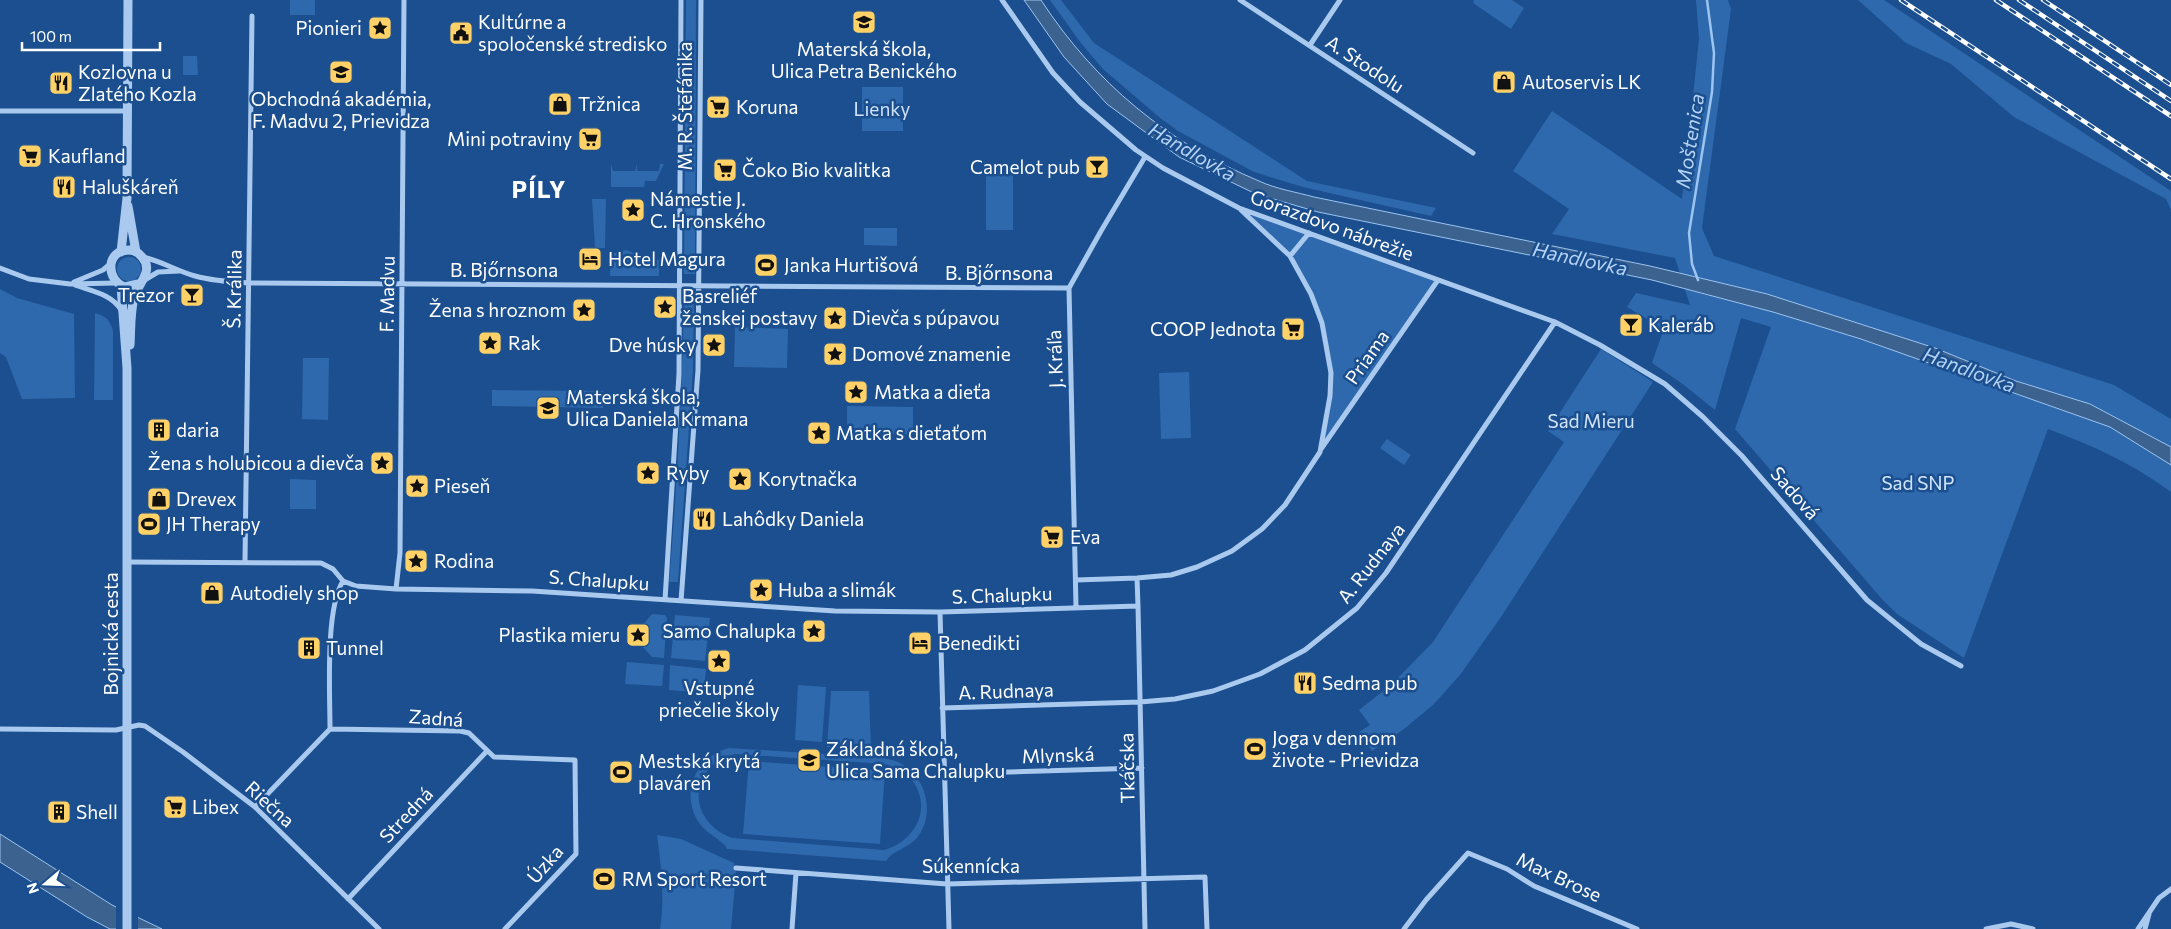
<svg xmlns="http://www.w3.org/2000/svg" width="2171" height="929" viewBox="0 0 2171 929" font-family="Commissioner,sans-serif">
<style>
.green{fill:#2e69ad;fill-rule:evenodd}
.water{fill:#3c6290;stroke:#9cc4f0}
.pier{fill:#1b4f8f}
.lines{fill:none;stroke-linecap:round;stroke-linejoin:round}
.stream{stroke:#9cc4f0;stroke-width:2.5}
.minor{stroke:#a9c9ee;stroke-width:5}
.tertiary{stroke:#a9c9ee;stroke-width:9}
.rail-casing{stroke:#fff;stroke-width:4.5}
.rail{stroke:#1b4f8f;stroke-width:2.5;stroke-dasharray:8;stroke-linecap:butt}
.labels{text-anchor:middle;stroke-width:5;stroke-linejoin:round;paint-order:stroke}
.poi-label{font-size:19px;fill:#fff;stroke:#1b4f8f;text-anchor:start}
.street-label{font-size:19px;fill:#fff;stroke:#1b4f8f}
.park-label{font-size:19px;fill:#cfe3fa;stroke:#1b4f8f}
.water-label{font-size:20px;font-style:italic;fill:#b5d3f5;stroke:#1b4f8f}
.district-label{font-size:24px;font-weight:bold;letter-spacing:1px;fill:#fff;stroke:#1b4f8f}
</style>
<rect width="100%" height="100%" fill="#1b4f8f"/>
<!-- green -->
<path class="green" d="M290,0H315V15H290Z
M686,0H696L695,274H684Z
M1050,0H1061L1094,43L1307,181L1436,208L1431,216L1303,187L1254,172L1178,131L1159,117L1103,69L1080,42Z
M1474,0H1512L1524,8L1511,29L1473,3Z
M1696,0H1728L1731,9L1702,228L1714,256L2114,385L2171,419V492C2133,464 2092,445 2048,429L1964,658L1897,614L1881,598L1735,429L1771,327L1741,318L1715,410L1680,382L1652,363L1663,331L1650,328L1649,320L1627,307L1636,293L1690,305L1675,258L1552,234L1569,209L1513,171L1552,111L1682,199L1699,39Z
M1858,0H1884L2171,191V210L2166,199L2014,117L1951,64L1906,43Z
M183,56H197L198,75H183Z
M862,87H903V131H862Z
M611,164L613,171H635L637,164V171H659L660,164H664L656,181H645L644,187H611Z
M986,170H1013V230H986Z
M606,199L605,248H595L592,199Z
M1238,207L1437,280L1322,444L1328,395V352L1323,323L1291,256Z
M864,228H897V246L864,245Z
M627,250L645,258L659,260V276H610L611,255L619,251Z
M117 269a12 12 0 1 1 24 0a12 12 0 1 1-24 0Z
M0,289L17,298L74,314L75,398L22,399L6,357L0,353Z
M684,300H694L693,371L678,582H669C677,488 682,394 684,300Z
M95,313C106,316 110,320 113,331V400H94Z
M735,327L788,329L787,368L734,367Z
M1601,349L1653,382L1501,617L1460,675L1433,705L1404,729L1372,751L1359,732L1370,725L1359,710L1391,685L1433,642L1564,442L1548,431Z
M303,358H329L328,420L302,419Z
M1189,372L1191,438L1161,439L1159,373Z
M492,390L603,391V408L492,406Z
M847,406L913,407V434L847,433Z
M1387,439L1411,455L1404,465L1380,448Z
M290,479L316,480V509H290Z
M652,614L665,615L667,618L664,658L652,657L641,645L650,636L641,627Z
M675,615L710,618L705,661L671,658Z
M627,662L664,665L662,686L625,684Z
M670,665L706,669L704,693L669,690Z
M798,685L826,687L822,742L795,740Z
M831,691H869L871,750L827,747Z
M729,748L885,758C892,760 901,762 906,767C929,783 934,818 916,839C908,848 892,851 886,861L727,849C725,842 706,833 700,824C679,795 695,757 729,748ZM735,754L885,764C895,767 906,771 912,780C933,809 915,841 884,850L732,838C687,822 687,766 735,754Z
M749,761L885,771L880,844L743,834Z
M657,835L681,839L734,863L736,874L731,929H660C665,899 661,865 657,835Z"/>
<!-- water -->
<path class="water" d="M1024,0H1041C1095,83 1168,143 1259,181C1276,189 1296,192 1314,197L1650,266L1767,294L1935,348L2016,381L2090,404L2171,447V465L2110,427L1861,339L1773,312L1652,280L1318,212L1256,194L1179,157L1107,104L1064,57Z
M0,834L112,905L162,929H110L87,917L0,862Z"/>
<!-- pier -->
<path class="pier" d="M116,904L138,915V929H116Z"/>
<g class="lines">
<!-- stream -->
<path class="stream" d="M1698,280L1692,264L1689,233L1712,92L1714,53L1707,0"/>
<!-- minor -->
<path class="minor" d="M1002,0L1053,73L1080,102L1136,150L1163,168L1239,208L1555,322L1600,345L1665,384L1703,417L1742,456L1867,600L1921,644L1961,666
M1240,0L1473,153
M1310,45L1340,0
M0,111H127
M1290,256L1309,233
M143,257C161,261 177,271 195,276C213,281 231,282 249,283L1069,288
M0,268L29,279L70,284L116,283
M143,281L158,272L179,271
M74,282L103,270L110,264
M75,285C91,291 112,294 121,310
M1321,449L1438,280
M127,562L321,563L333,569L343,581L356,586L396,589L532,591L835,611L940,612L1138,606L1137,578
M245,562L252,16
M1076,580L1137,578L1171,575L1197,567L1232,551L1262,529L1285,505L1320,452L1330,396L1331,373L1322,323L1311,294L1290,256L1241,210
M396,589L400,553L404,0
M665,600L679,374L681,0
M681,601L698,370L701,0
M1138,606L1145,929
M1076,607L1069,288L1101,231L1145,157
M940,612L949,929
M942,708L1140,702L1175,699L1213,691L1260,674L1305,650L1357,608L1386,573L1555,322
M0,729L116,730L139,725L145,726L183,752L255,807L379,929
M330,729L460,731L469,733L494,757L575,760L576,854L505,929
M945,774L1142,768
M255,807L330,729C330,693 325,609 343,581
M736,868L947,884L1205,877L1207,929
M348,899L486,752
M792,929L796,873
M1404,929L1426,900L1468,853L1507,869L1534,886L1637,929
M1986,929L2011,924L2033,929
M2138,929L2159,898L2171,889
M2145,929L2149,914"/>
<!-- tertiary -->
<path class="tertiary" d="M128,206L136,252
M121,252L127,198L128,0
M121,286L127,368V929
M130,345C131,330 130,313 134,298C137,284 155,271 142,257C139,253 134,250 129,250C105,250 106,281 125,287L138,284"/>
<!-- rail casing -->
<g class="rail-casing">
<path id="rail" d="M1901,0L2171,179
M1996,0L2171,116
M2019,0L2171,101
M2043,0L2171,85"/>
</g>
<!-- rail -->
<use href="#rail" class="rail"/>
</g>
<!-- icons -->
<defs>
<g id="school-square" transform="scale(1.25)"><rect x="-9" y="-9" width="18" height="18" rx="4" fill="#ffd166" stroke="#1b4f8f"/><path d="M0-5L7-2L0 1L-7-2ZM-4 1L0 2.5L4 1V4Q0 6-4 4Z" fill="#111"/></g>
<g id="sight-square" transform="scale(1.25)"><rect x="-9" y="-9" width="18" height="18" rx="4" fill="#ffd166" stroke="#1b4f8f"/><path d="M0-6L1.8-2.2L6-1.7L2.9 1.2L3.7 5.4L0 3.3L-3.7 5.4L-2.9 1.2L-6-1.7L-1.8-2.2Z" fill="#111"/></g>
<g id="civic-square" transform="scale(1.25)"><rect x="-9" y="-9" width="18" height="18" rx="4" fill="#ffd166" stroke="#1b4f8f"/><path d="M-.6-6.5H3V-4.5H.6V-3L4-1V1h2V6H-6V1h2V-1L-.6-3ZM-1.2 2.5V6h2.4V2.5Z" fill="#111"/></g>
<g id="shop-square" transform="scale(1.25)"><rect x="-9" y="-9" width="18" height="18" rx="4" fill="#ffd166" stroke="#1b4f8f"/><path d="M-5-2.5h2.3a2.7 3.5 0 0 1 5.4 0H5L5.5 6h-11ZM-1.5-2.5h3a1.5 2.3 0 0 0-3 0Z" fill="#111"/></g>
<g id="restaurant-square" transform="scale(1.25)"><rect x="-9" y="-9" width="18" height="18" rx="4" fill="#ffd166" stroke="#1b4f8f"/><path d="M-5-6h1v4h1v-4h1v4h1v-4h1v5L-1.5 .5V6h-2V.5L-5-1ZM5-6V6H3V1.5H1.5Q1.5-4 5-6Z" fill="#111"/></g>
<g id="supermarket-square" transform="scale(1.25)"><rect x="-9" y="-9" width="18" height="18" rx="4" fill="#ffd166" stroke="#1b4f8f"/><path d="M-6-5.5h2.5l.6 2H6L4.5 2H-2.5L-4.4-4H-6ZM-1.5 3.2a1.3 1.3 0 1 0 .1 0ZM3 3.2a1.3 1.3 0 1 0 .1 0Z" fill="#111"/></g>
<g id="bar-square" transform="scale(1.25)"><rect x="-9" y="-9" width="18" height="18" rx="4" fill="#ffd166" stroke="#1b4f8f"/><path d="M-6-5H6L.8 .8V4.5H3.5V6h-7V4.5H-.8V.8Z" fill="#111"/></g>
<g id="hotel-square" transform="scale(1.25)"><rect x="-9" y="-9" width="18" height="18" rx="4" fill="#ffd166" stroke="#1b4f8f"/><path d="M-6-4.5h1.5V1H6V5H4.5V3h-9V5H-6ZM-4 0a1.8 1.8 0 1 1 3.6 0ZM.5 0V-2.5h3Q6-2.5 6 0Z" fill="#111"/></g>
<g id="stadium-square" transform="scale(1.25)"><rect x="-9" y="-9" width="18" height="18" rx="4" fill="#ffd166" stroke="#1b4f8f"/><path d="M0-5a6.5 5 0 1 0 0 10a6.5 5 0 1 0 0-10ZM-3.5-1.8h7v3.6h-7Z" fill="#111"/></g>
<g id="building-square" transform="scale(1.25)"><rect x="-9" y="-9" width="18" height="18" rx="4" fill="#ffd166" stroke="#1b4f8f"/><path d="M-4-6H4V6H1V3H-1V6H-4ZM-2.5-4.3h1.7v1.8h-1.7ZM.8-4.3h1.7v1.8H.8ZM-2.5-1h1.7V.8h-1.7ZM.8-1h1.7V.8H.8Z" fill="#111"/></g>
</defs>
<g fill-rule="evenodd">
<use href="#school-square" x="864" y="22"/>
<use href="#sight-square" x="380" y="28"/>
<use href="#civic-square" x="461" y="33"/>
<use href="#school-square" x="341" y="72"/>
<use href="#shop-square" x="1504" y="82"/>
<use href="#restaurant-square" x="61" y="83"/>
<use href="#shop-square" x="560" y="104"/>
<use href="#supermarket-square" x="718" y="107"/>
<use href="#supermarket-square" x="590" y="139"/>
<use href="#supermarket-square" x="30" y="156"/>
<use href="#bar-square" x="1097" y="167"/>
<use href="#supermarket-square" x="725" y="170"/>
<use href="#restaurant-square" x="64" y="187"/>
<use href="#sight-square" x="633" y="210"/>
<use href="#hotel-square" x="590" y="259"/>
<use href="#stadium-square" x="766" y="265"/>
<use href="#bar-square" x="192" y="295"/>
<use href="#sight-square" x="665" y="307"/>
<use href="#sight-square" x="584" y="310"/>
<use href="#sight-square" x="835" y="318"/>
<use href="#bar-square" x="1631" y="325"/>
<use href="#supermarket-square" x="1293" y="329"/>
<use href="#sight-square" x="490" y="343"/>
<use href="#sight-square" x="714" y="345"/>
<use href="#sight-square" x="835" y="354"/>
<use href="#sight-square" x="856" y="392"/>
<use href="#school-square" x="548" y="408"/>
<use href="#building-square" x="159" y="430"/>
<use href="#sight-square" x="819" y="433"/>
<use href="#sight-square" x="382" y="463"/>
<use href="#sight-square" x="648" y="473"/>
<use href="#sight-square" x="740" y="479"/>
<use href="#sight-square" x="417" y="486"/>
<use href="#shop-square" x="159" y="499"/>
<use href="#restaurant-square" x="704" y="519"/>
<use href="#stadium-square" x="149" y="524"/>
<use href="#supermarket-square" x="1052" y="537"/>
<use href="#sight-square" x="416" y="561"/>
<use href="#sight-square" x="761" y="590"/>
<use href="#shop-square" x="212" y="593"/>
<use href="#sight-square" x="814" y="631"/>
<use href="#sight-square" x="638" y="635"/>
<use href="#hotel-square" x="920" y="643"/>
<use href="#building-square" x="309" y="648"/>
<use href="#sight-square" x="719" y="661"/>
<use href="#restaurant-square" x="1305" y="683"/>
<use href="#stadium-square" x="1255" y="749"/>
<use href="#school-square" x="809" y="760"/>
<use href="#stadium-square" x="621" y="772"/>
<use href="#supermarket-square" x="175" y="807"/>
<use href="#building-square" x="59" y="812"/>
<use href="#stadium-square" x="604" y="879"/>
</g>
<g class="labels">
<!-- poi labels -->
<g class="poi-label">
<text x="478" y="29">Kultúrne a<tspan x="478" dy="22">spoločenské stredisko</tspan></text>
<text x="362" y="35" text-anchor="end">Pionieri</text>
<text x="864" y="56" text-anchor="middle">Materská škola,<tspan x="864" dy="22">Ulica Petra Benického</tspan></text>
<text x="78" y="79">Kozlovna u<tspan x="78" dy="22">Zlatého Kozla</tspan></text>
<text x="1522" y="89">Autoservis LK</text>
<text x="341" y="106" text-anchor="middle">Obchodná akadémia,<tspan x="341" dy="22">F. Madvu 2, Prievidza</tspan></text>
<text x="578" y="111">Tržnica</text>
<text x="736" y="114">Koruna</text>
<text x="572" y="146" text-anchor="end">Mini potraviny</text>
<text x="48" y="163">Kaufland</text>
<text x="1080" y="174" text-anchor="end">Camelot pub</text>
<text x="742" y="177">Čoko Bio kvalitka</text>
<text x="82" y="194">Haluškáreň</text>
<text x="650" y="206">Námestie J.<tspan x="650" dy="22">C. Hronského</tspan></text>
<text x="608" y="266">Hotel Magura</text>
<text x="784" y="272">Janka Hurtišová</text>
<text x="174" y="302" text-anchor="end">Trezor</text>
<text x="682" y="303">Basreliéf<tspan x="682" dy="22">ženskej postavy</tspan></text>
<text x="566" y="317" text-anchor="end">Žena s hroznom</text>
<text x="852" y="325">Dievča s púpavou</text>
<text x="1648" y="332">Kaleráb</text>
<text x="1276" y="336" text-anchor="end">COOP Jednota</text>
<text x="508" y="350">Rak</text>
<text x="696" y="352" text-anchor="end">Dve húsky</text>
<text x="852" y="361">Domové znamenie</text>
<text x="874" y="399">Matka a dieťa</text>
<text x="566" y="404">Materská škola,<tspan x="566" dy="22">Ulica Daniela Krmana</tspan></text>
<text x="176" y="437">daria</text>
<text x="836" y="440">Matka s dieťaťom</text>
<text x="364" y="470" text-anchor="end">Žena s holubicou a dievča</text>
<text x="666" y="480">Ryby</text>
<text x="758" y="486">Korytnačka</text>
<text x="434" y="493">Pieseň</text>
<text x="176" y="506">Drevex</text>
<text x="722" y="526">Lahôdky Daniela</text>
<text x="166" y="531">JH Therapy</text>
<text x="1070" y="544">Eva</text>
<text x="434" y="568">Rodina</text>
<text x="778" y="597">Huba a slimák</text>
<text x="230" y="600">Autodiely shop</text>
<text x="796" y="638" text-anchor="end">Samo Chalupka</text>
<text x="620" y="642" text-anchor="end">Plastika mieru</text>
<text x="938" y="650">Benedikti</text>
<text x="326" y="655">Tunnel</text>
<text x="1322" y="690">Sedma pub</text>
<text x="719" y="695" text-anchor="middle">Vstupné<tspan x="719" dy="22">priečelie školy</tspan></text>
<text x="1272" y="745">Joga v dennom<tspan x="1272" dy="22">živote - Prievidza</tspan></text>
<text x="826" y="756">Základná škola,<tspan x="826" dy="22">Ulica Sama Chalupku</tspan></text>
<text x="638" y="768">Mestská krytá<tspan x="638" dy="22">plaváreň</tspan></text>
<text x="192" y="814">Libex</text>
<text x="76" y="819">Shell</text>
<text x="622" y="886">RM Sport Resort</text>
</g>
<!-- street labels -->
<g class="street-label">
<text transform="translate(1365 64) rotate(33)" y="7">A. Stodolu</text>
<text transform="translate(685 106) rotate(-90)" y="7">M. R. Štefánika</text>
<text transform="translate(1332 225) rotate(20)" y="7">Gorazdovo nábrežie</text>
<text x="504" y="277">B. Bjőrnsona</text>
<text x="999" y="280">B. Bjőrnsona</text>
<text transform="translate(234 289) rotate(-89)" y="7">Š. Králika</text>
<text transform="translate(387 294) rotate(-89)" y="7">F. Madvu</text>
<text transform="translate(1367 357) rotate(-55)" y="7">Priama</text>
<text transform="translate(1055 359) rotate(-92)" y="7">J. Kráľa</text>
<text transform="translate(1795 493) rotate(49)" y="7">Sadová</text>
<text transform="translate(1371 563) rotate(-52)" y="7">A. Rudnaya</text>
<text transform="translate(599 580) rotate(4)" y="7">S. Chalupku</text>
<text transform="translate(1002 595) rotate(-2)" y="7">S. Chalupku</text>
<text transform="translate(111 634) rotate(-90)" y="7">Bojnická cesta</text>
<text transform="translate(1006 691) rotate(-2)" y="7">A. Rudnaya</text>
<text transform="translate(436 718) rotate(4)" y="7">Zadná</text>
<text transform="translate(1058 755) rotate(-2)" y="7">Mlynská</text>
<text transform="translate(1127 768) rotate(-91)" y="7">Tkáčska</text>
<text transform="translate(270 804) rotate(42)" y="7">Riečna</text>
<text transform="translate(406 815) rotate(-47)" y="7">Stredná</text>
<text transform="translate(545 864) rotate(-49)" y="7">Úzka</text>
<text x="971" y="873">Súkennícka</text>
<text transform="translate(1559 877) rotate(25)" y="7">Max Brose</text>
</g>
<!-- park labels -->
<g class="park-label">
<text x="882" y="116">Lienky</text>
<text x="1591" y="428">Sad Mieru</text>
<text x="1918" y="490">Sad SNP</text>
</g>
<!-- water labels -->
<g class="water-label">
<text transform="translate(1690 141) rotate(-81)" y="7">Moštenica</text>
<text transform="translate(1192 152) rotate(30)" y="7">Handlovka</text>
<text transform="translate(1580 259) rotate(12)" y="7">Handlovka</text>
<text transform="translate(1969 370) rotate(20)" y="7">Handlovka</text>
</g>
<!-- district labels -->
<g class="district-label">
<text x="539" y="198">PÍLY</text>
</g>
</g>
<!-- north arrow -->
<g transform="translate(45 884) rotate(251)" stroke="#1b4f8f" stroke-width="4" paint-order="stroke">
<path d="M0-4L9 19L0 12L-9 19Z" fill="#ffffff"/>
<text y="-8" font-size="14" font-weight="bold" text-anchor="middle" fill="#ffffff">N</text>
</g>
<!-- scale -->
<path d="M22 42v8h138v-8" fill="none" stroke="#ffffff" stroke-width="2.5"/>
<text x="30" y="42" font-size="15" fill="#ffffff" stroke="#1b4f8f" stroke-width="4" paint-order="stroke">100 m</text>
</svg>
